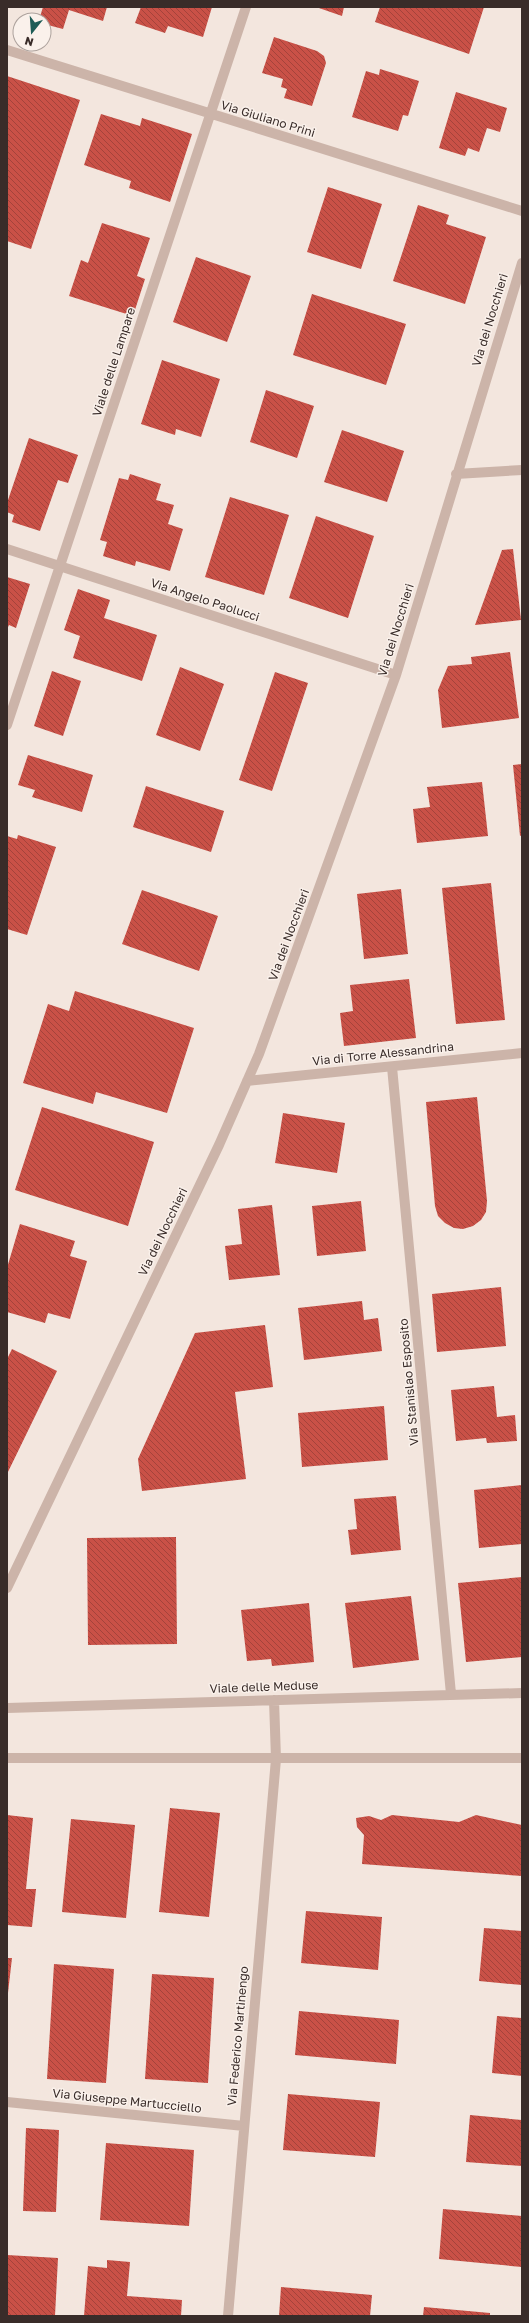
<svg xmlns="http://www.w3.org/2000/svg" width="529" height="2323" viewBox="0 0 529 2323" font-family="'Golos Text',sans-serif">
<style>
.building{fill:url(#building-back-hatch)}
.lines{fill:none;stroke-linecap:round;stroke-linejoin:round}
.minor{stroke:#ccb4a9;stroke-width:10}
.labels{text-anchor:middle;stroke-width:3;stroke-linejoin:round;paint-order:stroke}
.street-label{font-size:12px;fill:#392c29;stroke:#faf1eb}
</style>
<defs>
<pattern id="building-back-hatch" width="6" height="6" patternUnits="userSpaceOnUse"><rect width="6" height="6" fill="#c95147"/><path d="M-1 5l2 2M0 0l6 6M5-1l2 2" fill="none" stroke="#a4433b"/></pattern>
</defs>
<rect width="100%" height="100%" fill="#f3e6de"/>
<!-- building -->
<path class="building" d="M43,7H107L103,21L69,10L63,29L44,24V20H39Z
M141,7H212L203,37L168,26L165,33L135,23Z
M316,7H344L342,16Z
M380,7H484L469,54L375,22Z
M274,37L317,51L324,56L326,63L312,106L284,98L287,89L281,87L283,79L262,73Z
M380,69L419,81L408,116L403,115L398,131L352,117L366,71L379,75Z
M7,76L80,100L31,249L7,241Z
M456,92L507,108L500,132L487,128L479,152L468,148L465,156L439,148Z
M101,114L140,126L142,118L192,134L170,202L129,188L131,181L84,165Z
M328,187L382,204L361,269L307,252Z
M418,205L449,215L446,224L486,237L465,304L393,281Z
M102,223L150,238L137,276L145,279L133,316L69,296L81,260L88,263Z
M196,257L251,276L227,342L173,322Z
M312,294L406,324L386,385L293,355Z
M162,360L220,379L201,437L176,429L175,435L141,424Z
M266,390L314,406L297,458L250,442Z
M342,430L404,451L387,502L324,482Z
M29,438L78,455L68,483L58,480L40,531L12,522L14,515L7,512V503Z
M130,474L161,484L156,500L174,505L168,524L183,529L170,571L136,561L135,566L103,556L107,542L100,540L119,478L128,480Z
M230,497L289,515L264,595L205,577Z
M316,516L374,536L348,618L289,598Z
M513,549L521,620L475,625L502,550Z
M7,577L30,584L16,628L9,625L7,629Z
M78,589L110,600L104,618L157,635L142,681L73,658L80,636L64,630Z
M510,652L519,718L442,728L438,690L448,666L472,664L471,657Z
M180,667L224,684L200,751L156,735Z
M52,671L81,681L63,736L34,726Z
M275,672L308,683L272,791L239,780Z
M28,755L93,775L82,812L32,797L35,790L18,785Z
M522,764V835L520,836L513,765Z
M482,782L488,836L417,843L413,809L430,807L427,787Z
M146,786L224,811L211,852L133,827Z
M18,835L56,847L27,935L7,929V836L17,839Z
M491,883L505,1020L456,1024L442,888Z
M401,889L408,954L364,959L357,894Z
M142,890L218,916L199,971L122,944Z
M409,979L416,1038L344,1046L340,1013L353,1011L350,985Z
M75,991L194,1028L167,1113L96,1092L93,1104L23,1083L48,1004L69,1011Z
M477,1097L487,1201L486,1212L481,1220L473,1226L463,1229L454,1228L445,1223L438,1216L435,1206L426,1102Z
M42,1107L154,1142L128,1226L15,1190Z
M283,1113L345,1123L337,1173L275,1163Z
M361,1201L366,1251L317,1256L312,1206Z
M272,1205L280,1275L229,1280L225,1246L242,1244L238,1209Z
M20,1224L75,1241L70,1256L87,1261L70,1319L48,1313L45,1323L7,1312V1268Z
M501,1287L506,1346L437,1352L432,1294Z
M362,1301L364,1320L378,1318L382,1351L304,1360L298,1308Z
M265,1325L273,1387L235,1392L246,1479L142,1491L138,1459L195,1333Z
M12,1349L57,1371L7,1474V1359Z
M494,1386L497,1417L515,1415L517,1441L487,1443L486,1438L456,1441L451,1390Z
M384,1406L388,1460L302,1467L298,1413Z
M522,1485V1544L479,1548L474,1490Z
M396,1496L401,1550L351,1555L348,1530L357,1529L354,1499Z
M176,1537L177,1644L88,1645L87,1538Z
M522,1577V1657L466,1662L458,1583Z
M411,1596L419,1660L353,1668L345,1603Z
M309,1603L314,1662L272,1666L271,1659L247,1661L241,1610Z
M170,1808L220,1813L209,1917L159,1912Z
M7,1815L33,1818L26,1889H36L32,1927L7,1925Z
M392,1815L459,1822L476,1815L522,1825V1876L362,1864L364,1835L357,1827L356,1818L369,1816L381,1820Z
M71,1819L135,1825L126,1918L62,1912Z
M306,1911L382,1917L378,1970L301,1963Z
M484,1928L522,1931V1985L479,1981Z
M7,1958H12L8,1993H7Z
M54,1964L114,1969L106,2083L47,2079Z
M152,1974L214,1978L208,2083L145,2079Z
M299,2011L399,2020L396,2064L295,2055Z
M497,2016L522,2018V2076L492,2073Z
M288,2094L380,2102L375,2157L283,2150Z
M470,2115L522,2120V2166L466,2162Z
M26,2128L59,2130L56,2212L23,2211Z
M106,2143L194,2150L189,2226L100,2220Z
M443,2209L522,2216V2267L439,2259Z
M7,2255L58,2258L55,2316H7Z
M107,2260L130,2262L127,2296L182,2300L181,2316H84L88,2266L107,2268Z
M281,2287L372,2295L370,2316H279Z
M424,2307L490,2313V2316H423Z"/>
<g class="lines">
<!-- minor -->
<path class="minor" d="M7,50L522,211
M456,474L522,470
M7,549L396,675
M7,725L246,7
M392,1067L451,1694
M247,1081L522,1053
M7,1588L219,1145L259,1054L396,675L522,263
M7,1708L522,1693
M7,1758H522
M7,2102L244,2126
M228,2316L276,1759L274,1700"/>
</g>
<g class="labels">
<!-- street labels -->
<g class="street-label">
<text transform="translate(268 119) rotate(17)" y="4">Via Giuliano Prini</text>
<text transform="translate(490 320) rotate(-73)" y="4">Via dei Nocchieri</text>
<text transform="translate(114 362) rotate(-72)" y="4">Viale delle Lampare</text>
<text transform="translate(205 600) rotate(18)" y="4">Via Angelo Paolucci</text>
<text transform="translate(396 630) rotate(-73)" y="4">Via dei Nocchieri</text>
<text transform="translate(289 935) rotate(-70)" y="4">Via dei Nocchieri</text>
<text transform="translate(383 1054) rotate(-6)" y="4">Via di Torre Alessandrina</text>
<text transform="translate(163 1232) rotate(-64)" y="4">Via dei Nocchieri</text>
<text transform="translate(409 1382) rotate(-95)" y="4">Via Stanislao Esposito</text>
<text transform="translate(264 1687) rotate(-2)" y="4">Viale delle Meduse</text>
<text transform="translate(238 2036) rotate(-85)" y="4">Via Federico Martinengo</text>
<text transform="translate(127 2101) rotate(6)" y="4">Via Giuseppe Martucciello</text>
</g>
</g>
<!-- border -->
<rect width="529" height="2323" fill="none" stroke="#392c29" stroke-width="16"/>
<!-- north arrow -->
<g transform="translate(32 32) rotate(197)"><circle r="19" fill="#faf1eb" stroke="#ada29d"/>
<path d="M0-3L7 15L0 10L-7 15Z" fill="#1d5c56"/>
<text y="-6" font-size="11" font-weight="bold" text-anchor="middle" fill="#392c29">N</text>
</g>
</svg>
